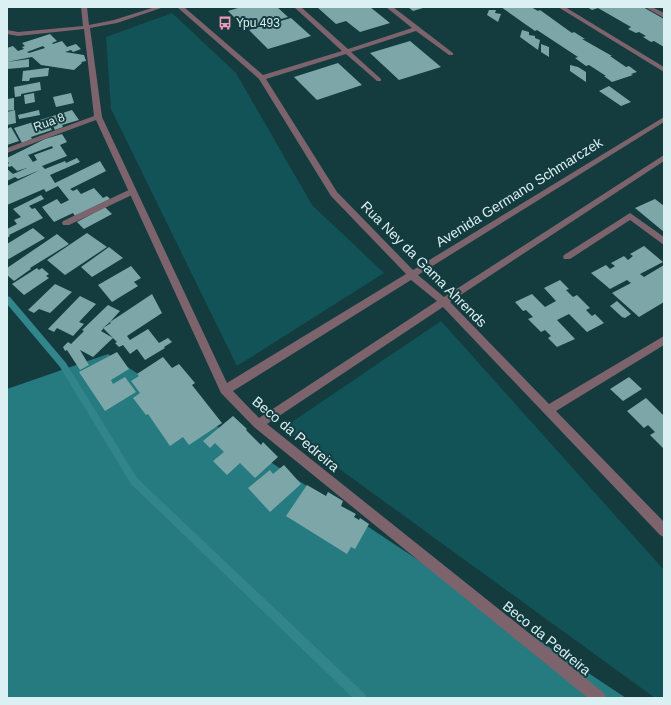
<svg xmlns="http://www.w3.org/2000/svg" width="671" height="705" viewBox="0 0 671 705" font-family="Arial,sans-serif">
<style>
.green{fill:#115357}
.forest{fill:#267b81}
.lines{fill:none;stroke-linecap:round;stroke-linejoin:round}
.stream{fill:#32858a;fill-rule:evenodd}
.building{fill:#7da6a8;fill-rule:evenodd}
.lane{fill:#7d636c;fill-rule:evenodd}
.street{fill:#7d636c;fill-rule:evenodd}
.labels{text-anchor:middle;stroke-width:4;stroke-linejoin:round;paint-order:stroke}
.far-poi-label{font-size:12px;fill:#dbf0f2;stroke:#143c3f;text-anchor:start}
.far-street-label{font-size:12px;fill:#dbf0f2;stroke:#143c3f}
.street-label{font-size:14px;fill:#dbf0f2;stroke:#143c3f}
</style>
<rect width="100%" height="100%" fill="#143c3f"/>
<!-- green -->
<path class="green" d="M172,13L236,73L312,205L384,273L237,366L111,109L106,37Z
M441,321L664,570V698H655L283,428Z"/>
<!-- forest -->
<path class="forest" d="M108,354L626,698H7V389Z"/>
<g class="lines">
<!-- stream -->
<path class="stream" d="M7,296L10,297L66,363L137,478L365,694L367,698H353L131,484L60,367L7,304Z"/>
</g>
<!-- building -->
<path class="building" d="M241,7H277L288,17L246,29L228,11Z
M317,7H370L390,23L360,32L346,21L336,24Z
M408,7H426L413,11Z
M501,7H531L538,11L540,10L572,33L574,32L585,39H582L612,56H610L626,67L629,66L637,72L631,74L633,75L612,82L604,76H606L589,65L586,66L575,58L578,57L537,30L535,31Z
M587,7H643L664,19V47L654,41L651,42L643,37L646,36L639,32L636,33L628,29L631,27L598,8L592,10Z
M489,10H496L495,13L501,14L498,22L487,15Z
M291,18L311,36L268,49L249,30Z
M522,30L529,32V35L535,36V38L540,40L538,50L520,37Z
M50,34L57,41L52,43L53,44L62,41L67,47L76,44L81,49L73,52L71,50L65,52L84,55L86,61L81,62L82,63L74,70L41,65L32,57L7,62V48L13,46L18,51L24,49L22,47L25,46L22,43ZM43,46L45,48L29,53L27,52Z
M410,41L441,67L399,80L370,53Z
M541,44L549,47V57L541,52Z
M29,59V67L7,69V62Z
M338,63L362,85L317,100L294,77Z
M570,65L578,67L586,72V82L570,71Z
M47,68H49L48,76L30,78L29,81H22L23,71Z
M40,82L41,90L21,94V96L15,97L14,87Z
M609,86L631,102L621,106L599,91Z
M34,93L35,102L25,104L24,95Z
M71,93L74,103L56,107L53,97Z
M14,98V110L7,111V99Z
M15,110L16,123L7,125V112Z
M39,110L40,115L19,119L18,115Z
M72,110L79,120L62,125L63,127L55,130L53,126L50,127L52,130L31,137L32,139L22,143L14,128Z
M11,127L19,141L7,145V129Z
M62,134L67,142L60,145L67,156L42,166L45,169L65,161L66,163L77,158L80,162L50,175L55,183L100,161L106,171L70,189L73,191L77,189L81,194L94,188L103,198L107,196L110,199L75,216L73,213L54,222L42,207L57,199L61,204L69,200L58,186L46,192L44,189L7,205V186L40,170L18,179L15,177L7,181V169L13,174L27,168L17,171L12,166L9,167L7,165L9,163L7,161V158L45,139ZM52,146L53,148L34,155L37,160L33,162L28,155Z
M41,195L44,199L29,206L32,209L35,208L43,218L9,235L10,236L7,238V229L17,224L14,220L21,217L13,209Z
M655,199L664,206V232L635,208Z
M105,207L112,214L84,229L77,222Z
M33,228L45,238L7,260V244Z
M87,233L107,247L65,275L47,260Z
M57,234L69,244L30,268L31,269L14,281L7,275V268Z
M644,246L663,262L640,274L644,277L664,265V302L639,317L612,293L631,283L627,280L610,289L591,273L606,265L610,269L615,266L611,263L624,256L628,260L633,256L630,254Z
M109,247L123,258L92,277L81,267Z
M131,266L141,278L134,282L138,286L112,302L98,285Z
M37,268L39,270L42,268L49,274L46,276L49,278L24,295L12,284Z
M560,280L569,289L566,290L573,297L577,295L590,308L586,310L592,316L595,314L604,323L587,332L569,314L557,320L575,339L557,347L548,338L551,336L545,330L541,332L528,319L533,317L526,310L523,311L515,302L532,294L545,307L556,301L544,288Z
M55,284L72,292L50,313L39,309L34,313L28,310Z
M152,294L162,313L127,336L130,340L148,329L159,343L168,338L172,342L164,347L165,348L145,360L137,349L130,354L123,345L119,347L115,343L117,342L103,328L111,323L110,322L103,328V329L101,331L113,338L93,357L80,350L89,365L80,370L67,350L65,351L63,347L68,342L71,344L84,331L82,330L108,305L120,311L110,322Z
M80,296L96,304L79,322L84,324L73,336L57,328L54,332L48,329Z
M617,301L631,314L625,318L622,317L610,306Z
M117,352L129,369L111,380L113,384L125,377L136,392L105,411L79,372Z
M163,357L172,368L179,364L195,383L192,385L222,423L189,445L183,437L170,446L148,414L146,415L133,398L140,393L131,381L139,376L137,374Z
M629,377L642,389L623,401L610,389Z
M646,398L664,416V449L650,435L655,432L648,425L644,428L627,411Z
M233,416L247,429L246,430L261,445L263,442L278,457L255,478L240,463L227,475L213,461L224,452L215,443L210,448L203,441Z
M284,465L301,484L270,512L248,488L270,470L273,474Z
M307,485L326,496L328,492L343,501L341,506L356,514L354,517L359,520L360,518L369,524L355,549L351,547L347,554L286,516Z"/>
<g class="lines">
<!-- lane -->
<path class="lane" d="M645,7H652L664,13V18Z
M133,188L136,189V193L69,225H63L62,223L63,221Z"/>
<!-- street -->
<path class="street" d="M81,7H87L89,25L114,20L155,7H164L117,23L90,28L102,117L227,383L406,274L331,196L259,79L177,7H184L263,75L342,51L294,7H301L348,49L412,28L386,7H393L453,53V55H449L416,31L351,52L381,79V81H377L346,54L266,79L337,192L413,270L664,117V122L418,275L444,297L664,155V161L450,302L549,404L664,336V345L556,411L664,522V537L660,535L443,307L267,424L604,693L606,698H588L254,427L221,393L96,120L7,153V148L94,116L84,29L18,36L7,34V30L18,32L83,26ZM411,280L437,301L259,418L233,391Z
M558,7H565L664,67V72Z
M630,213L664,237V245L630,220L570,259H564L563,257L564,255Z"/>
</g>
<!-- icons -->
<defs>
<g id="bus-bare" transform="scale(1.08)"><path d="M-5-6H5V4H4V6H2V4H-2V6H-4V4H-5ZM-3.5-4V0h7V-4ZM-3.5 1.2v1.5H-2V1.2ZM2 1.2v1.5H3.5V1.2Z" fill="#ef9ab8" stroke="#143c3f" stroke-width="2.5" paint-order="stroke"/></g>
</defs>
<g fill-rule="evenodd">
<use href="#bus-bare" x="225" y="23"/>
</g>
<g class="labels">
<!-- far-poi labels -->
<g class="far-poi-label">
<text x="236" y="27">Ypu 493</text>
</g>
<!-- far-street labels -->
<g class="far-street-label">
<text transform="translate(49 122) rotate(-20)" y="4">Rua 8</text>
</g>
<!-- street labels -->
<g class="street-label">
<text transform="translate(519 192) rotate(-32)" y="5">Avenida Germano Schmarczek</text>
<text transform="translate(424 264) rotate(45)" y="5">Rua Ney da Gama Ahrends</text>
<text transform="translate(296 434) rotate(40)" y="5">Beco da Pedreira</text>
<text transform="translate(547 638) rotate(39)" y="5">Beco da Pedreira</text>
</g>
</g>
<!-- border -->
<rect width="671" height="705" fill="none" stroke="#dbf0f2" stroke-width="16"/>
</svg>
